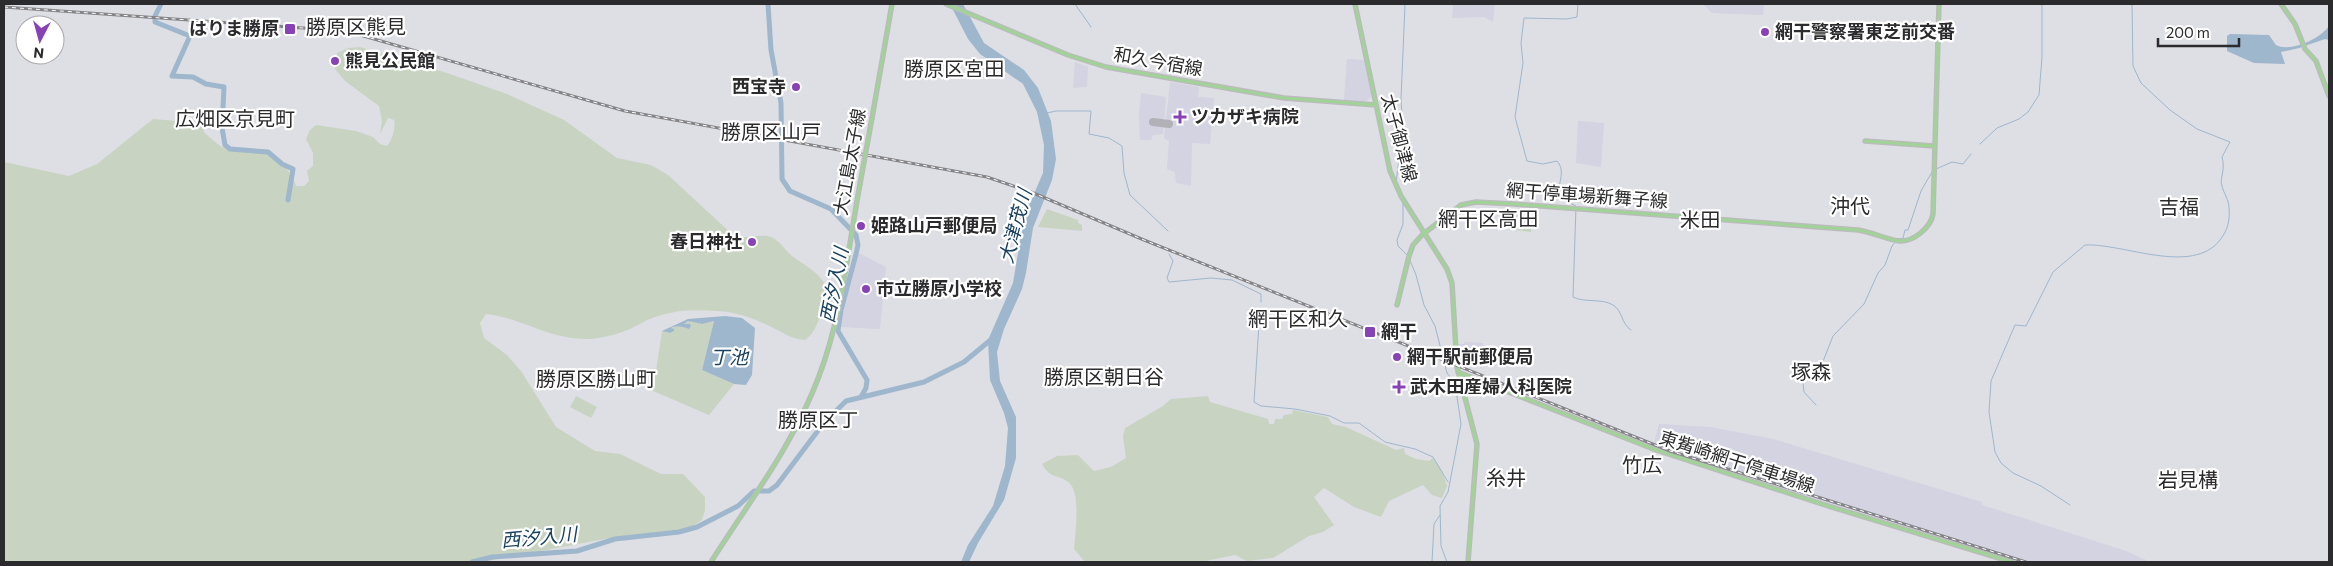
<svg xmlns="http://www.w3.org/2000/svg" width="2333" height="566" viewBox="0 0 2333 566" font-family="Commissioner,'Noto Sans JP',sans-serif">
<style>
.built{fill:#d3d3e1}
.green{fill:#c8d4c1}
.water{fill:#9eb7cc}
.lines{fill:none;stroke-linecap:round;stroke-linejoin:round}
.stream{stroke:#9eb7cc;stroke-width:1}
.river{stroke:#9eb7cc;stroke-width:5}
.taxiway{stroke:#b1b1b7;stroke-width:8}
.major-casing{stroke:#bbbbbc;stroke-width:5.5}
.major{stroke:#a1d398;stroke-width:3}
.rail-casing{stroke:#848489;stroke-width:3}
.rail{stroke:#fff;stroke-width:1;stroke-dasharray:4;stroke-linecap:butt}
.major-bridge-casing{stroke:#bbbbbc;stroke-width:5.5;stroke-linecap:butt}
.major-bridge{stroke:#a1d398;stroke-width:3}
.poi-dot{fill:#8842b5;stroke:#fff;stroke-width:2}
.labels{text-anchor:middle;stroke-width:4.5;stroke-linejoin:round;paint-order:stroke}
.poi-label{font-size:18px;font-weight:bold;fill:#2b2b2d;stroke:#fff;text-anchor:start}
.street-label{font-size:18px;fill:#2b2b2d;stroke:#fff}
.water-label{font-size:19px;font-style:italic;fill:#194261;stroke:#fff}
.quarter-label{font-size:20px;fill:#2b2b2d;stroke:#fff}
</style>
<rect width="100%" height="100%" fill="#dedee5"/>
<!-- built -->
<path class="built" d="M1453,4H1495L1493,22L1484,17L1452,18Z
M1703,4H1764L1763,15L1712,13Z
M1347,59L1364,60L1372,96L1365,102L1344,100Z
M1075,62L1088,67L1087,87L1073,88Z
M1170,82L1199,87L1198,97L1214,98L1210,144L1192,143L1191,186L1176,183L1175,172L1167,169L1169,141L1164,138Z
M1141,93L1166,97L1163,134L1153,135L1151,140H1140L1139,115Z
M1578,121L1604,123L1601,167L1576,163Z
M857,252L886,267L880,329L841,327L840,319Z
M1464,342L1483,343L1482,368L1459,358L1457,344H1464Z
M1659,424L1711,427L1773,439L1982,502V505L2126,551L2150,562H2019L1863,515L1653,447Z"/>
<!-- green -->
<path class="green" d="M360,47L447,73L507,94L564,120L617,158L651,165L668,175L734,236C746,240 760,233 771,237C780,241 784,249 791,255C803,265 826,275 828,293C829,300 823,308 821,314C817,324 814,334 805,340C790,339 781,331 767,325C751,317 735,312 717,311C693,309 671,310 650,319C645,320 641,324 636,326C623,333 604,338 589,339C549,340 522,318 486,314L480,323L484,338L507,355L521,371L556,427L595,451L620,454L661,474H683L705,497V510L702,520L691,527L671,534L615,537L483,562H4V162L69,176L97,164L153,119L199,123L203,127L204,132C211,139 220,147 229,150C239,153 250,151 261,152C276,155 292,171 296,186H304L309,181L307,171L313,166V153L306,139L310,130L316,125L356,131L373,137L380,144L387,146C392,140 396,128 394,120L388,118L380,134L382,121L379,106L345,81L335,69L337,64V53L348,48Z
M1518,208L1531,210V232L1514,230Z
M1047,209L1078,220V223L1082,225V231L1038,227Z
M688,321L702,324L714,321L702,370L734,384L709,415L653,391L662,331L669,333L674,326L690,328L691,325L684,324Z
M576,396L597,407L591,418L570,407Z
M1208,396L1210,402L1268,419L1269,424H1274L1275,419H1282L1284,415L1292,414L1293,410L1328,417L1332,424L1346,427L1396,450L1404,448L1405,454L1416,459L1429,461L1433,458L1442,471L1447,486L1442,498L1432,495L1423,485L1389,501L1381,517L1354,507L1324,488L1314,497L1334,525L1323,532L1309,536L1273,558L1247,561L1235,555L1201,562H1085L1074,549C1075,533 1082,490 1067,481C1055,474 1050,478 1042,464L1057,456L1078,455L1094,471L1111,467L1126,458L1123,436L1125,428L1163,406L1171,399Z"/>
<!-- water -->
<path class="water" d="M950,4H963L984,43L1024,70L1038,88L1051,121L1056,159L1052,180L1033,228L1026,273L1022,289L1004,329L997,352L1000,381L1016,417V458L1004,500L978,543L969,562H961L968,545L993,506L1005,466L1008,428L1004,413L990,380L988,340L1013,283L1024,217L1043,173L1044,145L1037,112L1023,84L980,54L968,39Z
M2329,26V40L2325,39L2299,48L2281,52L2285,64L2254,63L2227,51V36L2230,34L2269,35L2276,45C2291,53 2321,38 2329,26Z
M725,316L742,318L755,328L752,375L746,385L734,384L702,370L714,321L702,324L688,321L684,324H690L691,326L689,329C684,327 676,325 671,328L674,329V331L670,333L662,331L688,319Z"/>
<g class="lines">
<!-- stream -->
<path class="stream" d="M1075,4L1091,27
M1405,4L1401,99L1403,129L1396,182L1403,196V224L1397,240L1398,246L1407,255
M1578,4L1577,17L1567,19L1524,18L1521,43L1523,63L1515,117L1527,161L1543,164L1557,161C1567,172 1556,186 1559,198L1576,206L1573,297C1584,303 1602,298 1613,305C1623,311 1621,324 1631,330
M1047,113L1056,111H1091L1089,134L1109,138L1122,146L1124,173L1130,195L1168,231
M1980,144L1997,128L2019,119L2028,112L2039,95L2042,57V4
M1936,169L1952,162L1963,164L1971,154
M1169,254L1173,261L1167,278L1169,282L1211,278L1232,280L1261,294V302
M1409,258L1416,275L1424,305L1435,326L1447,373L1455,383L1461,424L1448,492L1440,506L1441,546L1447,562
M1260,308L1254,402L1261,406L1295,409L1330,416L1344,423H1359L1385,442L1415,449L1433,457L1448,482
M1816,405L1804,392L1803,383L1822,364L1833,336L1864,304L1878,273L1885,265L1892,246L1898,239L1903,238L1905,230H1908L1921,191L1932,172
M2070,505L2041,486L2013,473L2001,463L1995,452L1989,412L1991,381L2015,325L2026,326L2053,272L2085,245C2123,243 2192,276 2220,240C2228,230 2230,220 2229,208C2229,200 2224,194 2222,186C2219,179 2226,170 2222,157L2230,142L2197,129L2170,110L2141,83L2133,66L2132,4
M1432,562L1434,524L1440,515"/>
<!-- river -->
<path class="river" d="M161,4L155,16V22L190,36L172,76L193,77L206,84L224,87L222,128L225,145L230,149L268,152L282,164L293,169L288,200
M768,4L771,50L781,103L782,179L790,191L831,209L856,235L858,245L856,254L841,310L838,331L867,380L866,388L861,397
M472,562L492,557L577,551L615,539L679,532L697,527L738,506L754,491H769L777,485L823,424L846,401L924,382L964,362L993,338"/>
<!-- taxiway -->
<path class="taxiway" d="M1153,122L1169,124"/>
<!-- major casing -->
<g class="major-casing">
<path id="major" d="M946,4L1068,55L1106,67L1284,98L1376,105
M1355,4L1390,171L1401,196L1447,269L1452,283L1457,367L1477,444L1468,562
M2281,4L2295,24L2305,49L2316,61L2329,96
M872,118L892,4
M1865,141L1934,146
M1397,305L1409,256L1413,245L1422,235L1461,205L1476,202L1514,204L1858,230C1872,232 1885,239 1899,241C1914,242 1931,227 1933,214L1939,4
M1458,372L1656,450L1825,505L2012,562
M711,562C749,502 794,444 819,376C842,316 848,248 860,184"/>
</g>
<!-- major -->
<use href="#major" class="major"/>
<!-- rail casing -->
<g class="rail-casing">
<path id="rail" d="M4,7L317,29L360,35L625,111L987,177L1031,192L1144,240L1670,451L2026,562"/>
</g>
<!-- rail -->
<use href="#rail" class="rail"/>
<!-- major-bridge casing -->
<g class="major-bridge-casing">
<path id="major-bridge" d="M860,184L872,118"/>
</g>
<!-- major-bridge -->
<use href="#major-bridge" class="major-bridge"/>
</g>
<!-- markers -->
<g class="poi-dot">
<rect x="284" y="23" width="12" height="12" rx="2.5"/>
<circle cx="1765" cy="32" r="5"/>
<circle cx="335" cy="61" r="5"/>
<circle cx="796" cy="87" r="5"/>
<path d="M1177.5 109.5h5v5h5v5h-5v5h-5v-5h-5v-5h5z"/>
<circle cx="861" cy="226" r="5"/>
<circle cx="752" cy="242" r="5"/>
<circle cx="866" cy="289" r="5"/>
<rect x="1364" y="326" width="12" height="12" rx="2.5"/>
<circle cx="1397" cy="357" r="5"/>
<path d="M1396.5 379.5h5v5h5v5h-5v5h-5v-5h-5v-5h5z"/>
</g>
<g class="labels">
<!-- poi labels -->
<g class="poi-label">
<text x="279" y="35" text-anchor="end">はりま勝原</text>
<text x="1775" y="38">網干警察署東芝前交番</text>
<text x="345" y="67">熊見公民館</text>
<text x="786" y="93" text-anchor="end">西宝寺</text>
<text x="1191" y="123">ツカザキ病院</text>
<text x="871" y="232">姫路山戸郵便局</text>
<text x="742" y="248" text-anchor="end">春日神社</text>
<text x="876" y="295">市立勝原小学校</text>
<text x="1381" y="338">網干</text>
<text x="1407" y="363">網干駅前郵便局</text>
<text x="1410" y="393">武木田産婦人科医院</text>
</g>
<!-- street labels -->
<g class="street-label">
<text transform="translate(1158 62) rotate(10)" y="6">和久今宿線</text>
<text transform="translate(1399 138) rotate(75)" y="6">太子御津線</text>
<text transform="translate(850 162) rotate(-80)" y="6">大江島太子線</text>
<text transform="translate(1587 196) rotate(4)" y="6">網干停車場新舞子線</text>
<text transform="translate(1737 462) rotate(18)" y="6">東觜崎網干停車場線</text>
</g>
<!-- water labels -->
<g class="water-label">
<text transform="translate(1015 226) rotate(-75)" y="7">大津茂川</text>
<text transform="translate(834 285) rotate(-79)" y="7">西汐入川</text>
<text x="729" y="364">丁池</text>
<text transform="translate(539 537) rotate(-5)" y="7">西汐入川</text>
</g>
<!-- quarter labels -->
<g class="quarter-label">
<text x="356" y="34">勝原区熊見</text>
<text x="954" y="76">勝原区宮田</text>
<text x="235" y="126">広畑区京見町</text>
<text x="771" y="139">勝原区山戸</text>
<text x="1850" y="213">沖代</text>
<text x="2179" y="214">吉福</text>
<text x="1488" y="226">網干区高田</text>
<text x="1700" y="227">米田</text>
<text x="1298" y="326">網干区和久</text>
<text x="1811" y="379">塚森</text>
<text x="1104" y="384">勝原区朝日谷</text>
<text x="596" y="386">勝原区勝山町</text>
<text x="818" y="427">勝原区丁</text>
<text x="1642" y="472">竹広</text>
<text x="1506" y="485">糸井</text>
<text x="2188" y="487">岩見構</text>
</g>
</g>
<!-- border -->
<rect width="2333" height="566" fill="none" stroke="#2b2b2d" stroke-width="10"/>
<!-- north arrow -->
<g transform="translate(40 40) rotate(186)"><circle r="24" fill="#ffffff" stroke="#aaaaab"/>
<path d="M0-4L9 19L0 12L-9 19Z" fill="#8842b5"/>
<text y="-8" font-size="14" font-weight="bold" text-anchor="middle" fill="#2b2b2d">N</text>
</g>
<!-- scale -->
<path d="M2158 38v8h81v-8" fill="none" stroke="#2b2b2d" stroke-width="2.5"/>
<text x="2166" y="38" font-size="15" fill="#2b2b2d" stroke="#ffffff" stroke-width="4" paint-order="stroke">200 m</text>
</svg>
